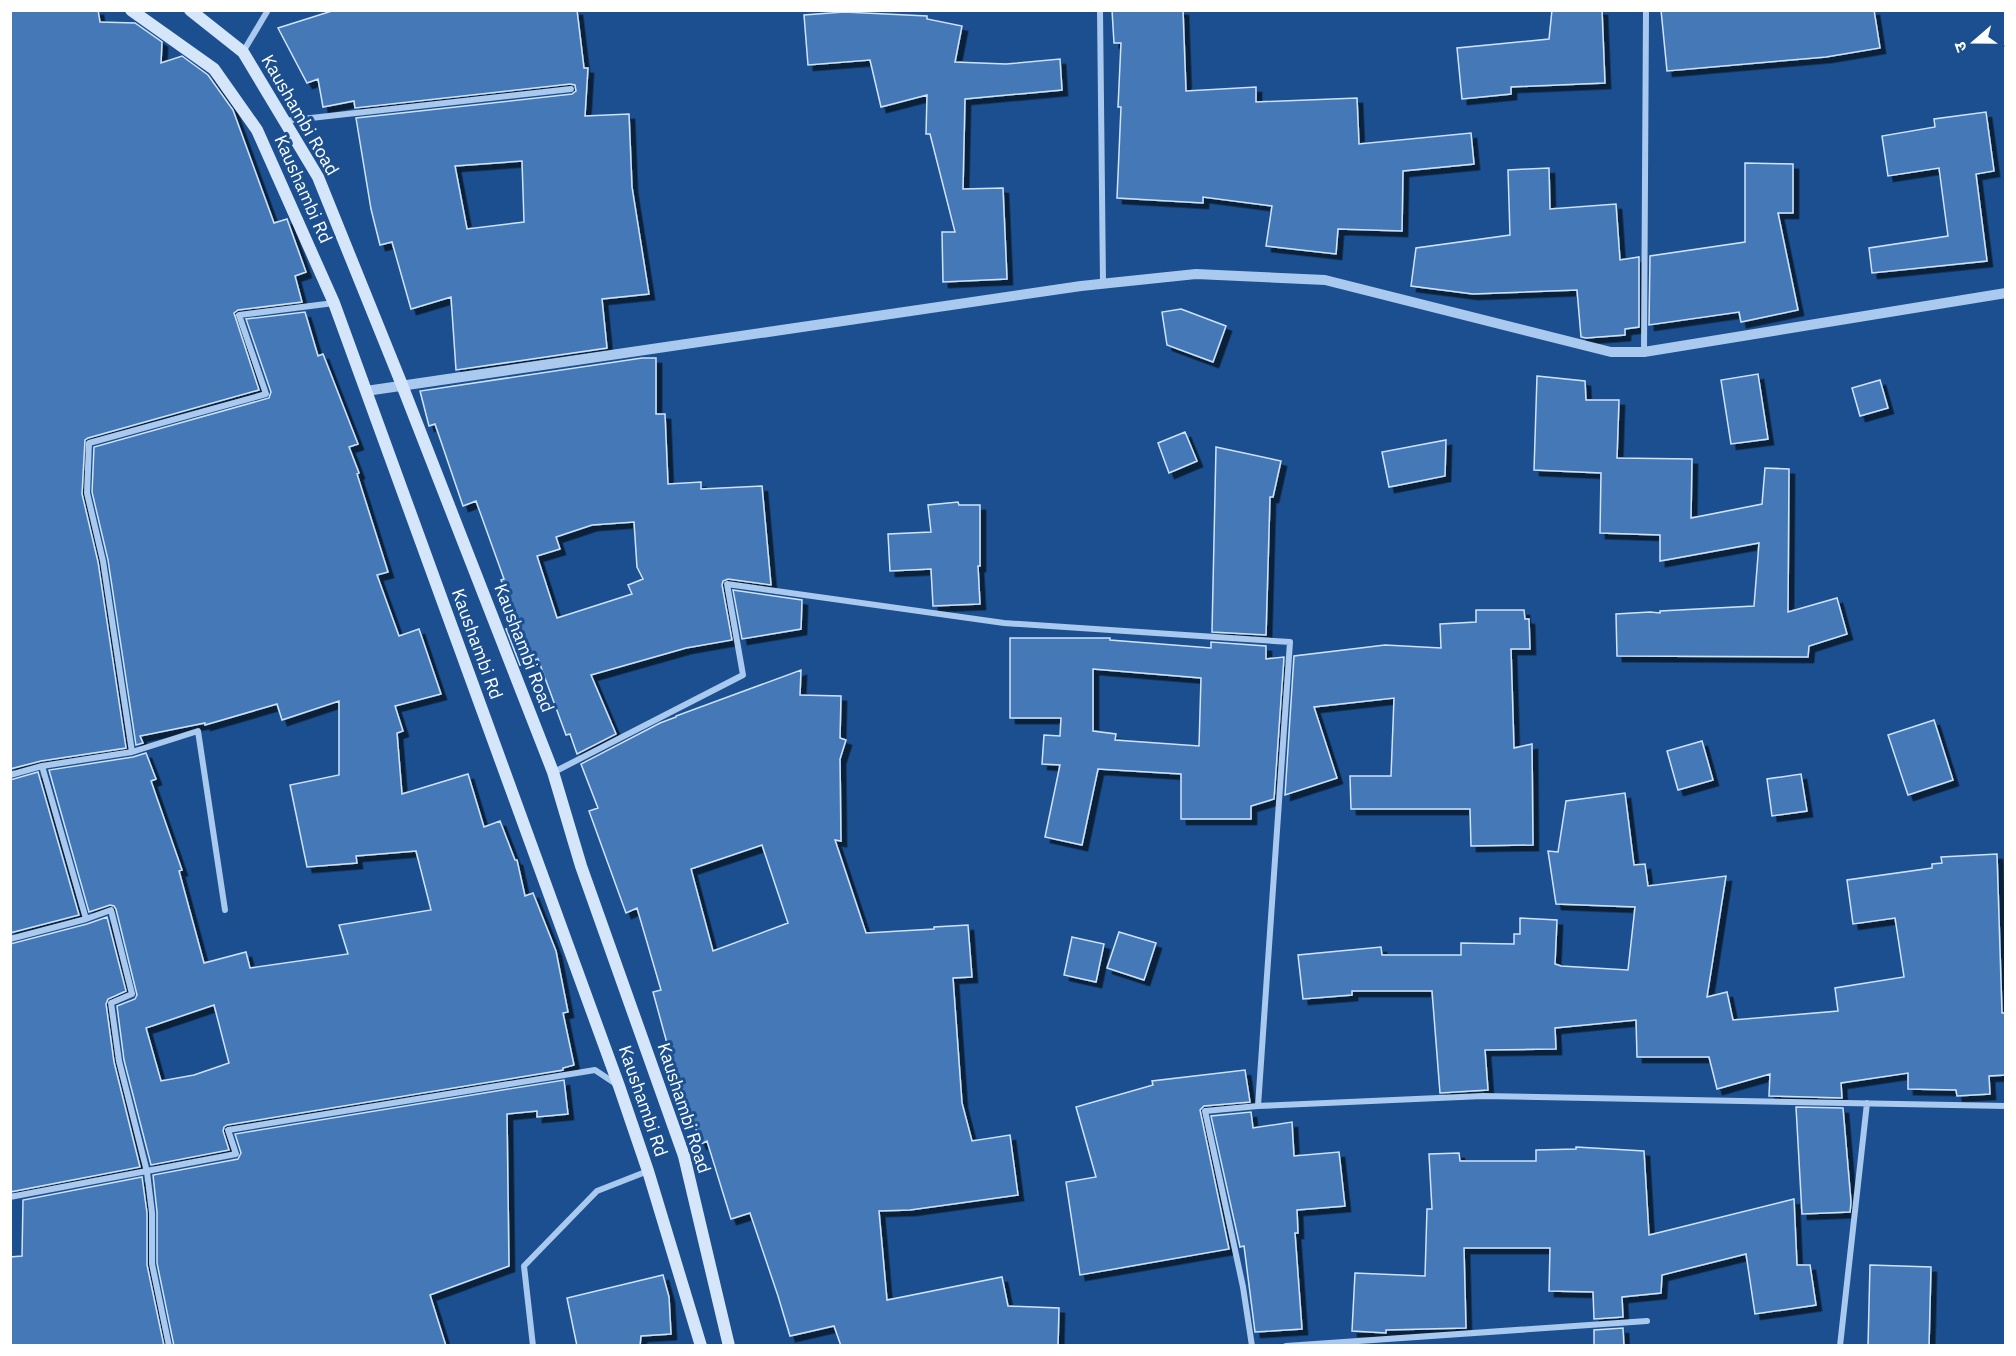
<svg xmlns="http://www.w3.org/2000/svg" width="2016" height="1356" viewBox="0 0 2016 1356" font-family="'IBM Plex Sans','Noto Sans Devanagari',sans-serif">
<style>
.building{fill:#4478b7;stroke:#cfe3fa;stroke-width:1.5;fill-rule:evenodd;filter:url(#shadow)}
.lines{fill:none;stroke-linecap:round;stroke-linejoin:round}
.minor{stroke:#a9c9ee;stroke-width:6}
.tertiary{stroke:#a9c9ee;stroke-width:10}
.secondary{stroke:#d6e6fa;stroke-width:12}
.labels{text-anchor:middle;stroke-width:6;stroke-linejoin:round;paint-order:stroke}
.street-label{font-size:18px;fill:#fff;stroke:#1b4f8f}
</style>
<defs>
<filter id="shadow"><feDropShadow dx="5.5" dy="5.5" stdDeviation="0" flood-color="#0009"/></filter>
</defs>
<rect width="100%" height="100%" fill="#1b4f8f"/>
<!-- building -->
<path class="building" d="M10,10H98L100,22L135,23L162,42L161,63L182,56L208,75L233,110L274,223L287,219L306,272L295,276L302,302L238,310L234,313L259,390L88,438L85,440L82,494L98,562L126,748L41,761L10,769Z
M335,10H577L584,68H588L585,116L629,114L632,187L649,294L602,299L607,348L456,370L451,297L411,309L392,242L380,245L371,209L356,118L572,94L576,91L575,85L570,84L355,108L354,101L323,107L318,79L307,83L278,28ZM522,161L524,222L467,229L455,166Z
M1112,10H1183L1186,91L1256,87V102L1357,98L1359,144L1471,133L1474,164L1403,171L1402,231L1338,229L1336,254L1266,246L1272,206L1203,197V203L1117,198L1121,107H1118L1121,43H1114Z
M1552,10H1602L1605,83L1511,87V94L1462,99L1457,48L1549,39Z
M1661,10H1874L1880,48L1826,57L1667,71Z
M844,12L927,16V19L962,26L955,62L1006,64L1060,59L1062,90L965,99L963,189L1003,188L1007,279L943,282L942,232H955L930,134H926L927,95L881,107L870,60L808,65L804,15Z
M1986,112L1994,171L1976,174L1987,261L1872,273L1869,248L1948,236L1939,168L1888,176L1882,136L1935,127L1934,119Z
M1745,163L1793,164V213H1778L1798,310L1741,322L1739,312L1649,325L1650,256L1745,242Z
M1549,168L1550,209L1616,204L1620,260L1639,257V327L1625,329V335L1586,338L1581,337L1577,290L1473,294L1411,286L1416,248L1510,235L1508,170Z
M1181,309L1226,326L1213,362L1167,345L1162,312Z
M305,312L318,356L323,354L358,444L349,447L359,473L357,474L388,572L377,575L399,636L419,629L441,694L395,706L403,731L397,733L402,794L468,774L484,827L500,821L515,860H517L525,896L533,893L556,951L568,1012L563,1013L574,1065L563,1068V1070L227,1125L224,1127L223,1131L229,1150L151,1165L124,1060L117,1006L135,999L137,995L116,909L114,906L110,905L89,912L49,770L133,757L146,753L156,779L151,781L182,870L179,871L204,963L246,952L250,968L348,954L339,925L431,910L416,851L356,856L357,863L307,867L290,785L339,775V701L282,720L277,704L205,725V723L140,736L143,743L136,745L108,560L92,492L94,447L269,398L271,392L246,319ZM214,1005L229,1063L194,1075L161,1081L146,1028Z
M642,358H656V414H665L668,484L701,482V489L762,486L771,585L728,579L723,581L722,585L732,640L686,648L591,675L616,734L577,754L570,734L566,735L538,659L520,665L506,629L516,625L501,580L504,579L476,501L463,506L435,424L429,426L420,391ZM634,522L637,567L643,579L628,585L632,594L557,618L537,556L560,549L556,537L592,525Z
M1758,374L1768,439L1731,444L1721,380Z
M1537,376L1585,381L1586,400H1619L1617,458L1692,459L1691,518L1762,504L1765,468L1789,469L1788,612L1837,598L1847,634L1809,646L1808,657L1617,656L1616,614L1650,612L1660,613V611L1754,606L1759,543L1660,561V535L1600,533L1601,473L1534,470Z
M1880,380L1888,408L1860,416L1852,388Z
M1185,432L1197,461L1169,473L1158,443Z
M1446,440L1445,476L1389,487L1382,452Z
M1216,447L1281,461L1273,497H1270L1266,635L1212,632Z
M958,502L959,505H980V566H978L980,604L933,606L931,569L890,571L888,534L931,532L928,505Z
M733,590L802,600L801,629L742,639Z
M1476,610H1524L1525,619H1529L1530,649H1511L1514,748L1532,744L1533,845L1471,846L1470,809H1351L1350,776H1391L1394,698L1314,707L1337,778L1285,795L1294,656L1385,645L1441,648L1440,624L1476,622Z
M1010,638H1110V640L1211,648V642L1266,646V659L1284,657L1274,799L1251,806V819H1181V774L1098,769L1082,845L1045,837L1060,765L1042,764L1044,735L1060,736L1061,718H1010ZM1093,669L1201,678L1199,746L1115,740L1116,734L1093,731Z
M801,670L800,695L841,696L840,738L846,740L840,759L841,841L835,840L866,933L934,929V927L968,925L972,977L953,978L962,1103L972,1141L1010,1135L1018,1195L910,1210L879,1211L887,1300L1002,1277L1008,1306L1059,1308L1058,1346H841L834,1326L790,1336L778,1296L750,1213L731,1219L707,1141L701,1144L668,1047L653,992L661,990L637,908L626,913L589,811L598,808L581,764L660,723L676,717V716ZM762,845L788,923L713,951L691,869Z
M1934,720L1953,780L1908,795L1888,735Z
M1702,741L1713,780L1678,790L1667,751Z
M38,772L79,915L10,933V780Z
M1801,774L1807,811L1772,816L1767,779Z
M1625,793L1634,865L1645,864L1648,886L1726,876L1707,997L1727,992L1733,1020L1838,1011L1835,988L1904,977L1895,918L1853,924L1847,880L1932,868V864L1942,863L1941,857L1997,854L2002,1013H2006V1075L1989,1076L1990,1094L1957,1096L1956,1090L1908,1089V1073L1841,1083L1842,1098L1769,1096L1770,1074L1717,1089L1709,1057H1637L1636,1020L1555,1028L1556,1049L1485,1050L1488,1090L1440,1093L1432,991H1352V995L1303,999L1298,955L1381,947L1382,955H1461V943L1514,944V934H1520V918L1557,920L1555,964L1561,966L1628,970L1635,907L1556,904L1548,851L1558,852L1566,801Z
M107,917L126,991L108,999L106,1004L114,1062L140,1167L10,1192V944L87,924Z
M1119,932L1156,943L1144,980L1107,968Z
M1072,937L1104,944L1096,982L1064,975Z
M1245,1070L1250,1102L1204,1106L1200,1110L1229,1249L1080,1275L1066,1182L1096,1177L1076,1107L1153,1085L1152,1081Z
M564,1080L568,1114L537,1117V1111L507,1114L509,1266L430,1295L446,1346H174L157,1263V1212L153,1175L238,1159L241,1153L235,1134Z
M1796,1107L1843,1108L1851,1202L1850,1212L1802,1214Z
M1251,1112L1253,1128L1292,1122L1294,1156L1339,1152L1345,1206L1297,1210L1298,1233H1295L1302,1329L1255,1332L1244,1246L1240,1247L1211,1116Z
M1576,1147L1644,1151L1649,1235L1794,1199L1797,1265H1810L1816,1305L1755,1314L1746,1254L1662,1275L1661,1293L1622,1297L1623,1317L1594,1319L1593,1292L1549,1291L1550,1248H1464L1466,1328L1386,1330V1333L1352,1331L1355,1273L1425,1276L1427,1209H1432L1429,1154L1459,1153L1460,1161H1536V1150L1576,1149Z
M142,1177L147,1213V1265L164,1346H10V1257L22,1256L23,1200Z
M1870,1265L1931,1267L1929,1346H1868Z
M663,1275L669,1297L671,1334L641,1336L640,1346H577L567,1298Z
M1623,1328L1624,1346H1594V1330Z"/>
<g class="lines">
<!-- minor -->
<path class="minor" d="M1100,10L1103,283
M243,52L268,10
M284,121L571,89
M1644,352L1646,10
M132,752L103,561L87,493L89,443L266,394L239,315L334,303
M42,766L86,919L111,910L132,994L111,1003L119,1061L147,1172L152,1213V1264L169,1346
M554,772L743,675L727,584L1004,623L1290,642L1258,1106
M10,775L42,766L132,752L198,731L225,910
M10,939L86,919
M10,1197L236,1154L228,1130L595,1070L616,1084
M533,1346L524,1266L597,1191L648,1171
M1252,1346L1243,1287L1205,1111L1258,1106L1483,1096L2006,1106
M1286,1346L1647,1321
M1840,1346L1867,1103"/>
<!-- tertiary -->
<path class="tertiary" d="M366,391L1081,286L1196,274L1325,280L1611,352H1644L2006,293"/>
<!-- secondary -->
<path class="secondary" d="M131,10L214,69L257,130L334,303L619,1086L648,1171L701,1346
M190,10L243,52L318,177L402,385L553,772L581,866L684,1156L729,1346"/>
</g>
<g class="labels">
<!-- street labels -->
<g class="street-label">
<text transform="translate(300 115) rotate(60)" y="6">Kaushambi Road</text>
<text transform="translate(303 189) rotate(66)" y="6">Kaushambi Rd</text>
<text transform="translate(477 644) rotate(70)" y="6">Kaushambi Rd</text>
<text transform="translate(524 648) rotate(69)" y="6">Kaushambi Road</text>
<text transform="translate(643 1101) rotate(71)" y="6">Kaushambi Rd</text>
<text transform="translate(684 1108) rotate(72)" y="6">Kaushambi Road</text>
</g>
</g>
<!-- border -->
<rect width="2016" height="1356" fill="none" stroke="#ffffff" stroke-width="24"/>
<!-- north arrow -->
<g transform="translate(1974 42) rotate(250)" stroke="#1b4f8f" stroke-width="4.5" paint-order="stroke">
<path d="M0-4.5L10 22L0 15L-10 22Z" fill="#ffffff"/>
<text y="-9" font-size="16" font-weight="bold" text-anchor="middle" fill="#ffffff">उ</text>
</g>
</svg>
